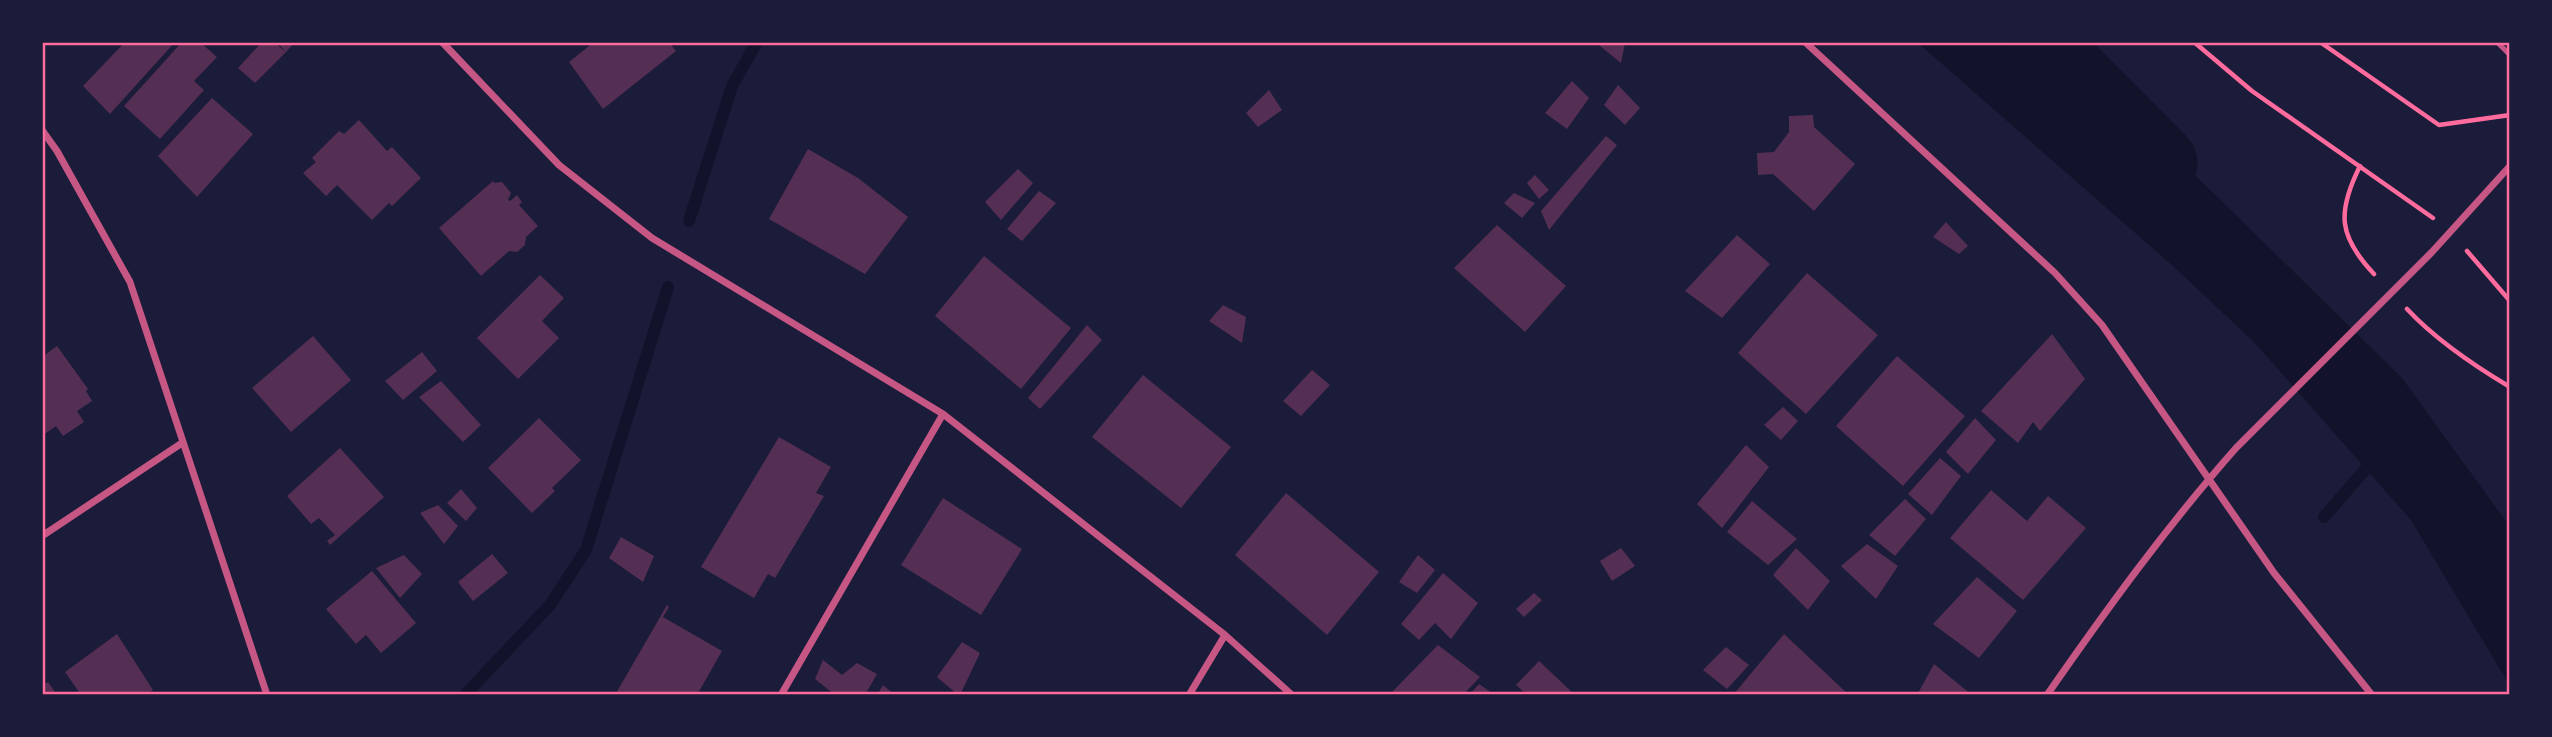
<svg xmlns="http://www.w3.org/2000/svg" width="2552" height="737" viewBox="0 0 2552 737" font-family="'Noto Sans',sans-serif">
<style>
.water{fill:#12122b}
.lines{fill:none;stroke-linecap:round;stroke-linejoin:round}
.stream{stroke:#12122b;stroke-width:12}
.river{stroke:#12122b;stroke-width:75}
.building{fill:#542f53}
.path{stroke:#ff6b9d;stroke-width:4.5}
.service{stroke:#c65784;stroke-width:5}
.minor{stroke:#c65784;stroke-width:7}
.neatline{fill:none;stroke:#ff6b9d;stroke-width:2.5}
</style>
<rect width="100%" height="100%" fill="#1b1b3a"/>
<!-- water -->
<path class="water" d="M1917,42H2027L2199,179L2402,378L2510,527V686L2411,520L2255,343L2173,266Z"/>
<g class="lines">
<!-- stream -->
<path class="stream" d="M689,221L732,86L757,42
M2324,517L2376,457
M465,695L550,605L586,550L668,287"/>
<!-- river -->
<path class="river" d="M2040,42L2160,163"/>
</g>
<!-- building -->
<path class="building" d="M125,42H175L110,114L83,86Z
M182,42H200L217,57L194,81L204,90L160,139L124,106Z
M262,42H274L286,52L255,83L238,68Z
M277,42H295L286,52Z
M594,42H669L676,51L603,109L569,62Z
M1595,42L1625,43L1621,63Z
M1572,81L1589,98L1567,129L1545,113Z
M1618,85L1640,108L1625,125L1604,105Z
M1269,90L1282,110L1258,127L1246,113Z
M212,98L253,134L197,197L158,156Z
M1813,115L1814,127L1855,164L1814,211L1773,174L1758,175L1757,153L1774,152L1789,132V116Z
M359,120L387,151L392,147L421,178L392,206L389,203L372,220L337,185L326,196L303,173L316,162L312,158L339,131L344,134Z
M1606,136L1617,145L1549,230L1541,211Z
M808,149L858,178L908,217L865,274L769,219Z
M1018,169L1033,183L1001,220L985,202Z
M1535,175L1549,190L1539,199L1527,183Z
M493,181L494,183L502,182L511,193L508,200L510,201L517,195L522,202L519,205L538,226L526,237L525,245L517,252L509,251L481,276L439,228Z
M1039,191L1056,203L1022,241L1007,229Z
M1514,193L1535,203L1522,218L1504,203Z
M1946,222L1968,246L1959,254L1933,237Z
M1497,225L1566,286L1525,332L1454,268Z
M1737,235L1770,264L1722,318L1685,291Z
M984,256L1071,328L1021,389L935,316Z
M1807,273L1878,335L1806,414L1738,353Z
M540,275L564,298L542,321L559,338L518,379L477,338Z
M1223,305L1246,317L1242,343L1209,321Z
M1087,325L1102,340L1040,409L1028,398Z
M2052,334L2085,379L2040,431L2033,422L2018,443L1981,411Z
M313,336L351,380L291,432L252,388Z
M57,346L88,389L86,391L92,401L77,411L84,422L63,436L56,426L42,436V357Z
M422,352L437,371L403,400L385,381Z
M1897,356L1965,416L1903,486L1836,426Z
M1312,370L1330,385L1301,416L1283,401Z
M1143,375L1231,447L1181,508L1092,437Z
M441,381L481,425L463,442L419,397Z
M1783,407L1798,421L1781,440L1764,425Z
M539,418L581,460L552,488L555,491L532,513L488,468Z
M1975,418L1996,440L1968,474L1946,452Z
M779,437L831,467L816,493L824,496L775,578L768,574L754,598L701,567Z
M1746,445L1769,467L1722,528L1697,504Z
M340,448L384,497L330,545L327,541L335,535L319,518L311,524L287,496Z
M1940,458L1961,476L1932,515L1908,494Z
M461,489L477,508L466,521L447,503Z
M1991,490L2027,521L2048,496L2086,528L2023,600L1950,538Z
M1286,493L1379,572L1327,635L1235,555Z
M943,498L1022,549L981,615L901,565Z
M1905,499L1926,519L1895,556L1869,535Z
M1752,501L1797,539L1768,565L1727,532Z
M438,505L458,526L444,544L420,513Z
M621,537L654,556L643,582L609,558Z
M1867,544L1898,566L1876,599L1841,566Z
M1621,548L1635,566L1612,581L1600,561Z
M1796,548L1830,581L1808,610L1773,575Z
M492,554L508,573L473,601L458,582Z
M404,555L422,574L400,598L376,568Z
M1418,555L1435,570L1417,593L1399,582Z
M372,571L416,623L381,653L366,635L356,644L326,609Z
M1443,573L1478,603L1451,639L1435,623L1419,640L1401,624Z
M1977,577L2017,611L1979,658L1933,624Z
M1534,593L1542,600L1524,617L1516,609Z
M667,605L669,607L663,617L722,651L697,695H615Z
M117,634L153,690L146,695H81L65,672Z
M1784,634L1849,695H1733Z
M962,642L980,653L960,695H958L937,677Z
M1438,645L1480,677L1463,695H1389Z
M1726,647L1749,665L1727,689L1703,670Z
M823,660L842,675L857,663L877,674L865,695H835L815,679Z
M1539,661L1575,695H1527L1516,685Z
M1934,664L1972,695H1917Z
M48,682L57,695H42V686Z
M1479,684L1495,695H1469Z
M883,685L895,695H877Z"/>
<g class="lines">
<!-- path -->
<path class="path" d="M2194,42L2252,91L2433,218
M2320,42L2439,125L2510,115
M2360,166C2337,212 2338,236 2374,274
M2467,251L2510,301
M2407,309C2436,340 2473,365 2510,387"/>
<!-- service -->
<path class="service" d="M2497,42L2510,55"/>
<!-- minor -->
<path class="minor" d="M442,42L559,165L652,238L943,414L1225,635L1292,695
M1805,42L2055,273L2102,325L2274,573L2372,695
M42,130L57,151L130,282L267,695
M42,536L182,443
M781,695L943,414
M1189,695L1225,635
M2047,695C2106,610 2167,526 2236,448L2432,252L2510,166"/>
</g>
<!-- border -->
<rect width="2552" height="737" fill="none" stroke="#1b1b3a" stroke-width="88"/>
<rect x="44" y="44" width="2464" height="649" class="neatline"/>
</svg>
